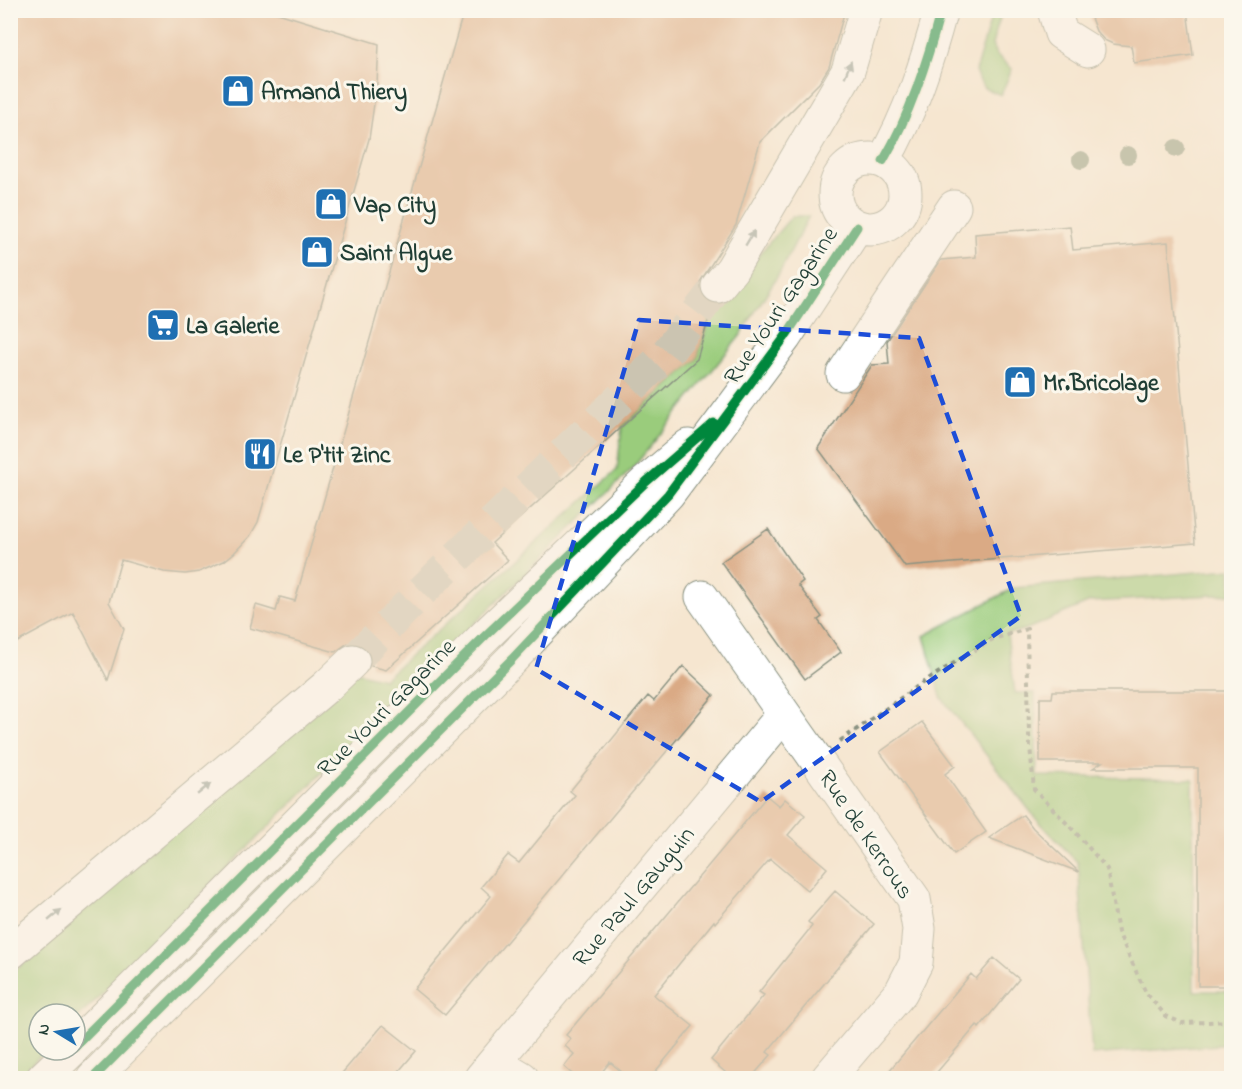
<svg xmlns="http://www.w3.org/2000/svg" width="1242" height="1089" viewBox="0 0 1242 1089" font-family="'Indie Flower',sans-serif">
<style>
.green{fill:#9acc7c;stroke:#5c8458;stroke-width:1.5}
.building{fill:#daaa85}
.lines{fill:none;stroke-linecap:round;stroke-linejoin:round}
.minor-tunnel{stroke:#cbc4b1;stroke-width:33;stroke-dasharray:33 16;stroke-linecap:butt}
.minor-casing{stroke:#8a9282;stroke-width:35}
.path{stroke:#8a9282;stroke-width:4;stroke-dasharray:4.5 4.5;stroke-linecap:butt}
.minor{stroke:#fff;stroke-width:33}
.cycleway-casing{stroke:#fbf7ec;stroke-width:13}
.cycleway{stroke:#00873e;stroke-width:9}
.tree{fill:#919d84}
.oneway{fill:#8f9e9a}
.marked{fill:none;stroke:#1d4ed8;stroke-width:4.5;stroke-dasharray:12 8;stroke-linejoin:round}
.labels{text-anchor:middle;stroke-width:6;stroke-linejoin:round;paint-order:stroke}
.poi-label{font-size:24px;font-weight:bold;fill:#1f3d34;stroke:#fbf7ec;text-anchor:start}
.street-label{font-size:24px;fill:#1f3d34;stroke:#fbf7ec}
</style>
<rect width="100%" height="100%" fill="#fbf7ec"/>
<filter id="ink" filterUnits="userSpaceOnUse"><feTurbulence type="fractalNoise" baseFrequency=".0167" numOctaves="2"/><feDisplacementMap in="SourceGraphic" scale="12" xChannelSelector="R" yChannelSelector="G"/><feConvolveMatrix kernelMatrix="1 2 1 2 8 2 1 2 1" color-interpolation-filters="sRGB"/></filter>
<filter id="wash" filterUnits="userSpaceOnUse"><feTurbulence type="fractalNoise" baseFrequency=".008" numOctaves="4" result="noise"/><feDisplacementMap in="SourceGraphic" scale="24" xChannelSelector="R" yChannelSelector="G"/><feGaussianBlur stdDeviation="1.35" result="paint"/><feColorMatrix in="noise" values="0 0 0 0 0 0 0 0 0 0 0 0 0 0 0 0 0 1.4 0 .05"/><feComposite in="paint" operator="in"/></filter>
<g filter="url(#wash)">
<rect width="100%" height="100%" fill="#f6e6d0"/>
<!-- green -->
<path class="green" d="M993,11H1002L992,45L996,54L1012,69L1001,95L984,88L975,72Z
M792,216H809L780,272L740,336L632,469L320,775L75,1021V1014H39V1050H46L18,1078H11L10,975L352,671L384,679L617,470L622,427L697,359L712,309Z
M1231,569V594L1090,602L1027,629L1007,634L1015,693H1035L1037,776L1193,779L1194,991H1231V1044L1092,1055L1078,863L1034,816L941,697L924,636L1014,588Z"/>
<g id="blocks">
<!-- building -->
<path class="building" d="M10,10H268L379,44L377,83L369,139L258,522L250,536L234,553L224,561L199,572L185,574L164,572L121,560L109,602L124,629L108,680L73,612L10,646Z
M464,10H845L829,67L819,83L760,142L736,225L700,282L701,293L706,300L713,304L697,359L492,543L508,560L386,670L371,666V656L367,648L359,643H348L335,652L250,628L256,605L276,611L280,597L295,601Z
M1088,10H1187L1193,55L1134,63L1131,46L1113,44L1104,40L1096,31Z
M1070,226L1073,250L1168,242L1195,543L905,567L818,448L872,365L889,364L887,341L941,260L976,257L975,234Z
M768,529L803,581L798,585L822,617L818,620L841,652L805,679L721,562Z
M683,666L714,695L445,1015L414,989L491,896L481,887L508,855L519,863L575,795L570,791L622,727L648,696L654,701Z
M1053,691H1232V986H1198V768H1093L1102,762H1040V698H1052Z
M922,722L955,766L945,774L986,832L954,854L880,752Z
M767,796L779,806L785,799L805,815L788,835L827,868L808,891L770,859L715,923L714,921L654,995L693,1026L650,1078H629L610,1062L597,1078H577L564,1067L574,1054L565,1046L571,1039L566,1035Z
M1023,815L1033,828L1079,872L989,838Z
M835,891L874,924L767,1052L771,1055L751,1078H732L711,1060L764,995L759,992L812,926L808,922Z
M994,958L1019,979L979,1028L977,1025L932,1078H883L971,974L976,979Z
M383,1025L416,1051L393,1078H338Z"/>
</g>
</g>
<g filter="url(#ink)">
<use href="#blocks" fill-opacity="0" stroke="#8a9282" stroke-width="1.5"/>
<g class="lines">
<!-- minor-tunnel -->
<path class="minor-tunnel" d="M353,661L416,597L666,354L718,286"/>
<!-- minor casing -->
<g class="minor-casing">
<path id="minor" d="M1054,10L1061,33L1088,50
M835 194a35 35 0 1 1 70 0a35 35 0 1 1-70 0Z
M883,161C910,115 927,62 941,10
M718,286L732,269L848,71L866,10
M843,374L954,207
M702,597L914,899L919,929L916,963L901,992L828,1078
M10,953L327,686L353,661
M75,1046L486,635L646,482L688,446
M495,1062L522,1078
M43,1078L72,1050
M93,1078L512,659L668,494L785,337L857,227
M481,1078L784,714"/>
</g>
<!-- path -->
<path class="path" d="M840,741L925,681L993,639L1027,629L1029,735L1034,789L1077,834L1107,869L1118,932L1146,993L1166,1016L1182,1023L1232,1021"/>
<!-- minor -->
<use href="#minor" class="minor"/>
<!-- cycleway casing -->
<g class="cycleway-casing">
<path id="cycleway" d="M883,161C910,115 927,62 941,10
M75,1046L486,635L646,482L714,423
M93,1078L512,659L668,494L785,337L857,227"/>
</g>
<!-- cycleway -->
<use href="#cycleway" class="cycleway"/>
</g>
<!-- trees -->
<g class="tree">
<circle cx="1176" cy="148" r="9"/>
<circle cx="1128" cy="155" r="9"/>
<circle cx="1081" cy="160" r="9"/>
</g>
<!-- one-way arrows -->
<defs><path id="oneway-solid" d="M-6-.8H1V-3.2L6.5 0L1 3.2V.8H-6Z" transform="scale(1.5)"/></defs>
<g class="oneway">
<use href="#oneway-solid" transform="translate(848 69) rotate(-68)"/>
<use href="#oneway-solid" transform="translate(750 238) rotate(-59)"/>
<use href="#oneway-solid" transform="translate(204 789) rotate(-40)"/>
<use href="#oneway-solid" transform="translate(55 915) rotate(-40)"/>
</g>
</g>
<!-- marked area -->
<path d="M0 0H1242V1089H0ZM639,320L919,338L1021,616L761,802L536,669Z" fill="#f6e6d0" fill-opacity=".55" fill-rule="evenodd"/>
<path class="marked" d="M639,320L919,338L1021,616L761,802L536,669Z"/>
<!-- icons -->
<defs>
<g id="shop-square" transform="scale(1.725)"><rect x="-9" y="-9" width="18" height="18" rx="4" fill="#1f6fb2" stroke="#fbf7ec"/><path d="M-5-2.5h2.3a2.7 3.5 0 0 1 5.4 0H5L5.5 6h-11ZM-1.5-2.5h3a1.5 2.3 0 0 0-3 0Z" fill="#fff"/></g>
<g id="supermarket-square" transform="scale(1.725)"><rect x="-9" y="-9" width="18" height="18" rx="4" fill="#1f6fb2" stroke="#fbf7ec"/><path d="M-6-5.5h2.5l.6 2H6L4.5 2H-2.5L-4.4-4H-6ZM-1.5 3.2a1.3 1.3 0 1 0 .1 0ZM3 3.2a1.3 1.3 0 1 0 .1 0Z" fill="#fff"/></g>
<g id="restaurant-square" transform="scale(1.725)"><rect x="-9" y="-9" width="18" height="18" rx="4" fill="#1f6fb2" stroke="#fbf7ec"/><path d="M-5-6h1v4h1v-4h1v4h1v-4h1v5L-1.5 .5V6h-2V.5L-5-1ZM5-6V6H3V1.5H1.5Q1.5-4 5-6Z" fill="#fff"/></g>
</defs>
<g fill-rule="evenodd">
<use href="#shop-square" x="238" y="91"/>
<use href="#shop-square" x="331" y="204"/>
<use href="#shop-square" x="317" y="252"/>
<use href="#supermarket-square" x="163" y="325"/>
<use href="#shop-square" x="1020" y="382"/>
<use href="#restaurant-square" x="260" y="454"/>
</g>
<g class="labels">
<!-- poi labels -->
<g class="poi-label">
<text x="261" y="99">Armand Thiery</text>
<text x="354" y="212">Vap City</text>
<text x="340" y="260">Saint Algue</text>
<text x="186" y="333">La Galerie</text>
<text x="1043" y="390">Mr.Bricolage</text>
<text x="283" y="462">Le P'tit Zinc</text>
</g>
<!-- street labels -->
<g class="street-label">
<text transform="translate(780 305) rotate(-56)" y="8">Rue Youri Gagarine</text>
<text transform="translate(386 707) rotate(-45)" y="8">Rue Youri Gagarine</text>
<text transform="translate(867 834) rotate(56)" y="8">Rue de Kerrous</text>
<text transform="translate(633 896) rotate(-50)" y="8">Rue Paul Gauguin</text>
</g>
</g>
<!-- margin -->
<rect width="1242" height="1089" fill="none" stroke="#fbf7ec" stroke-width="36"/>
<!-- north arrow -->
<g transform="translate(57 1032) rotate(281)"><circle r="28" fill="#fbf7ec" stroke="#a3ada2" stroke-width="1.5"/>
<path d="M0-4.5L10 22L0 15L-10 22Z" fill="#1f6fb2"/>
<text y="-9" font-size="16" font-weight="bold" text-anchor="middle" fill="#1f3d34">N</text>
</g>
</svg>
